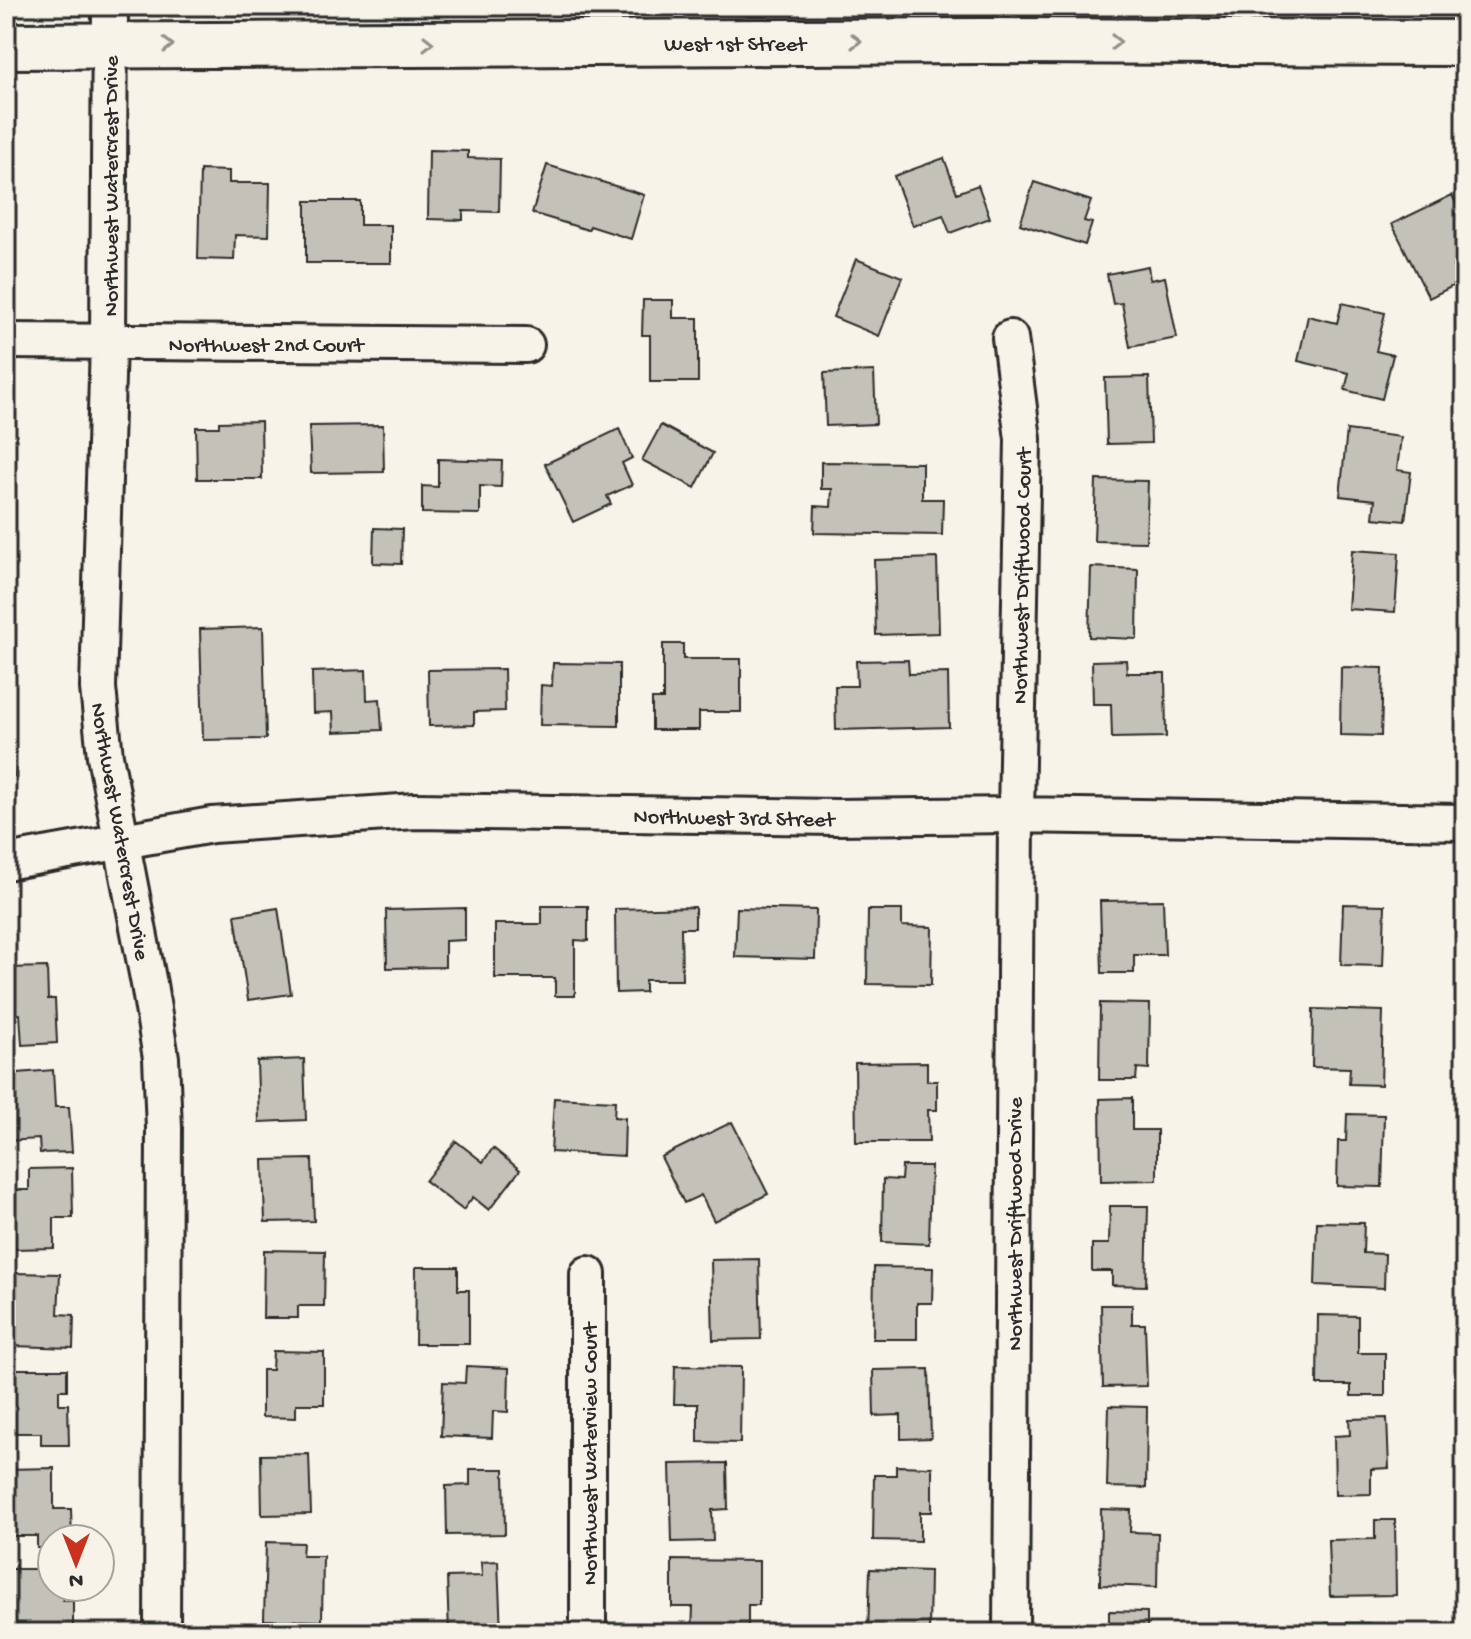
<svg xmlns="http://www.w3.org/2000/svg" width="1471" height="1639" viewBox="0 0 1471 1639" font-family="'Gochi Hand',sans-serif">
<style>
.building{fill:#c4c1b9;stroke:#2b2b2b;stroke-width:2}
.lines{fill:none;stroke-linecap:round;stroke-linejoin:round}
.street-casing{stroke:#2b2b2b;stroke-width:40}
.secondary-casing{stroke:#2b2b2b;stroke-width:50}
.street{stroke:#f7f3e8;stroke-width:34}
.secondary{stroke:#f7f3e8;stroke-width:44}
.oneway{stroke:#918f8a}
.labels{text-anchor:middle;stroke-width:6;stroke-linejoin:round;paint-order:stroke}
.street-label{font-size:22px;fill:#2b2b2b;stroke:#f7f3e8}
</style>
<rect width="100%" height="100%" fill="#f7f3e8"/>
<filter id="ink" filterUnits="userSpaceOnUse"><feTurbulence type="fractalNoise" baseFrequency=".0125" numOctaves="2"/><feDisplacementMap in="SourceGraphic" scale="16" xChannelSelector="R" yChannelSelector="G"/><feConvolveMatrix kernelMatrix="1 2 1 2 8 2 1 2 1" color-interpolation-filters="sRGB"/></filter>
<g filter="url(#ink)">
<!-- building -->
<path class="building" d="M429,150L468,151V158L500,159L499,212L463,211V220L428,219Z
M944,158L957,193L978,185L990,218L950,233L943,215L913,226L894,176Z
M547,165L644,195L631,239L590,226L588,230L532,213Z
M200,170L229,171V183H270L269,236L235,235L234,260L198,259Z
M1034,182L1091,201L1084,221L1092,223L1085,245L1020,224Z
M1452,195L1465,221V259L1453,266L1461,282L1429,298L1392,224Z
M306,201H360V225H391V263H306Z
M856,259L902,277L879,336L833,317Z
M1148,266L1150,280L1165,277L1177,338L1130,347L1122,303L1113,304L1107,274Z
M643,300H673V318H698V382H650V335H642Z
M1342,303L1385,313L1376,351L1393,355L1382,399L1345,390L1349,373L1298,361L1308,316L1337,323Z
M874,371L876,424L826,426L824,373Z
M1149,377L1151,443L1107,444L1105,378Z
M261,421L262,479H197L196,427H219V422Z
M383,425L384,472L311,473L309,426Z
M661,425L713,453L695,488L642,460Z
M6,427H10L13,518L6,519Z
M619,429L632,458L622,463L632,485L607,496L611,504L573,522L545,464Z
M1347,430L1401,437L1397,470L1411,472L1405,521L1373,518L1375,500L1340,496Z
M438,459L502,461L501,487L480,486V514L422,513V486L438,487Z
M821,462L922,463V499H943L942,535L814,533L815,506L831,507L832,489H821Z
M1096,480L1148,481L1146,542L1094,541Z
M374,528L402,529L401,564L373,563Z
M1352,550L1399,553L1395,612L1348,609Z
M937,558L939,633L876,635L874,560Z
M1091,567L1138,569L1137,639L1089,637Z
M263,627L266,739L203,740L200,629Z
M663,644H683V659H741V712H699V730H652V699H663Z
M908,660L909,674L948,673L949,727L836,730L835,686H857L856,661Z
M1126,660L1127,673H1165L1166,737L1112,738L1111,704H1093L1092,661Z
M553,663L619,664V726L540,725L541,685L552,686Z
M1341,667L1383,668L1381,736L1340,735Z
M504,669L505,711L474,712V725L429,726L428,670Z
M366,670L367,700L380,699L382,730L334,732L333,712L313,713L312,672Z
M11,731L14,776L6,777V732Z
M1163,900L1165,955H1134V973H1102L1100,901Z
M1343,904L1385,905L1383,966L1341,965Z
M542,906H588V941L575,940V996H555V978H495V924H542Z
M695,907V928H681L682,980H645V992L616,993L615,909Z
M278,908L291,994L248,1000L235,915Z
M465,908V940L445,941V967L387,968L386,910Z
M737,908L816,910L815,959L735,957Z
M868,910H902V926L932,927L931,985L867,984Z
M47,967L48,999H55L57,1043L22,1045L20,1014L6,1015V968Z
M1100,1003L1150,1004L1149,1069L1137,1068L1136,1080H1099Z
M1313,1009L1383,1011L1381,1085L1349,1084L1350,1068L1312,1067Z
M304,1059L306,1120L259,1122L257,1061Z
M927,1062V1081H937V1110H928L929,1142H856L855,1063Z
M53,1070L55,1107H69L72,1152L40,1153L39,1139L6,1141V1074Z
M554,1098L615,1101L614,1117L625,1118L624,1156L551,1152Z
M1132,1098V1130H1157V1180L1101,1181L1100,1099Z
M1347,1114L1384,1115L1382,1187L1337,1186L1338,1141H1346Z
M732,1122L768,1194L714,1221L701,1195L684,1203L661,1157Z
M456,1141L483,1162L493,1148L520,1170L489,1210L473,1197L463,1210L425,1181Z
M312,1159L314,1221L265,1222L263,1160Z
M902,1166H931L929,1244L882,1242L883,1179L901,1180Z
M72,1168L73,1218H54V1248L14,1249L13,1190H29V1169Z
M1110,1206H1148L1146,1286L1112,1285V1271H1092V1244H1109Z
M1317,1222L1364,1223L1363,1253L1385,1254L1384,1288L1315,1285Z
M264,1250L325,1251L324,1306H298V1318H263Z
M759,1259L761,1339L713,1340L711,1260Z
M416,1267H458V1290H469V1344H415Z
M874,1267L933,1268L932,1303H917V1339H873Z
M14,1273L60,1274L58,1314L74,1315L73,1348L13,1346L14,1336H6V1310H13Z
M1101,1305H1132V1324H1145L1147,1386L1103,1387Z
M1318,1315L1358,1316V1353H1385V1396H1351V1385H1317Z
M273,1351L324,1352V1404H296V1418L262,1417V1370H272Z
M466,1366L509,1368L508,1412L493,1411L492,1438L441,1436L443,1382L465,1383Z
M675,1366L741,1367L740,1443L698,1442V1404H674Z
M6,1369H67V1390H59V1404H68L69,1445H41V1433H6Z
M929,1369L931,1438L901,1439V1415L874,1416L873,1370Z
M1109,1406L1147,1407L1146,1488L1107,1487Z
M1387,1418L1389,1468L1371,1469V1494L1335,1495L1334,1436L1350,1435L1349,1419Z
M309,1454L311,1514L262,1515L261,1455Z
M727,1463L728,1509L712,1510L713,1541L672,1542L670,1464Z
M896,1466L932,1467V1512H920V1541L873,1540L874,1475H896Z
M54,1468V1509H71L72,1539H52V1548H37V1536H6V1469Z
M470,1469H504L505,1534L447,1535L446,1486L470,1485Z
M1101,1509L1131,1510L1130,1532L1158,1533L1157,1587L1100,1585Z
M1375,1520H1395L1396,1595L1330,1596L1328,1540L1375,1539Z
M266,1542L303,1543L302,1556H323L322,1621L264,1620Z
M672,1560L759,1561V1605H748V1633H692L693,1607H672Z
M498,1561L501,1633H449L447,1577L482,1576L481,1562Z
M10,1569H52V1587H64L63,1601H73V1628H66V1633L9,1632Z
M870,1569L930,1571L929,1633H868Z
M1109,1611L1147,1612V1633H1109Z
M1326,1623H1370V1633H1326Z"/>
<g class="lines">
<!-- street casing -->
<g class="street-casing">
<path id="street" d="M110,6L108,342L98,688L105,756L149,984L161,1058L164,1128L162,1633
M1010,338L1023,439L1016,815L1011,1633
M6,341L526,345
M6,862L212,825L415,811L836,817L1016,815L1465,822
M588,1274V1633"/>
</g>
<!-- secondary casing -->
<g class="secondary-casing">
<path id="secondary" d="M6,46L984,41L1465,43"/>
</g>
<!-- street -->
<use href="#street" class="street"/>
<!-- secondary -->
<use href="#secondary" class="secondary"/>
</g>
<!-- one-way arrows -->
<defs><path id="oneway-chevron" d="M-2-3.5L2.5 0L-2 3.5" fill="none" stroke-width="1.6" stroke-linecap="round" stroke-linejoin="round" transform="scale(2)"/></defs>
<g class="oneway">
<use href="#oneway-chevron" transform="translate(856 41)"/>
<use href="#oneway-chevron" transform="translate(1116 42)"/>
<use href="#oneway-chevron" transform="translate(428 43)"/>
<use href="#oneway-chevron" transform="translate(168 45) rotate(-1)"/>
</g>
</g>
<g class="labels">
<!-- street labels -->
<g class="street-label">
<text x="735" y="50">West 1st Street</text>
<text transform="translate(109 186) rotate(-90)" y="8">Northwest Watercrest Drive</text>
<text x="266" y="351">Northwest 2nd Court</text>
<text transform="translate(1020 576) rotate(-89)" y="8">Northwest Driftwood Court</text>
<text transform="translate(734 816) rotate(1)" y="8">Northwest 3rd Street</text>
<text transform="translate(122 831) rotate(80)" y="8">Northwest Watercrest Drive</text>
<text transform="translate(1013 1224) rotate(-90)" y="8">Northwest Driftwood Drive</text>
<text transform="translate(588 1454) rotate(-90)" y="8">Northwest Waterview Court</text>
</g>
</g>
<!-- margin -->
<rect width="1471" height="1639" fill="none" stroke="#f7f3e8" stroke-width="32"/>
<rect x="16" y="16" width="1439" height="1607" fill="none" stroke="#2b2b2b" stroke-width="3" filter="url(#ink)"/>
<!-- north arrow -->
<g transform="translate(76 1563) rotate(180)"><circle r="38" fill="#f7f3e8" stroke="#a5a39c" stroke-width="2"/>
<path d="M0-6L14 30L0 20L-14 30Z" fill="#c8321e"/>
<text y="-12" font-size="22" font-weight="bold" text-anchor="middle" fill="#2b2b2b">N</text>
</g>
</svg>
